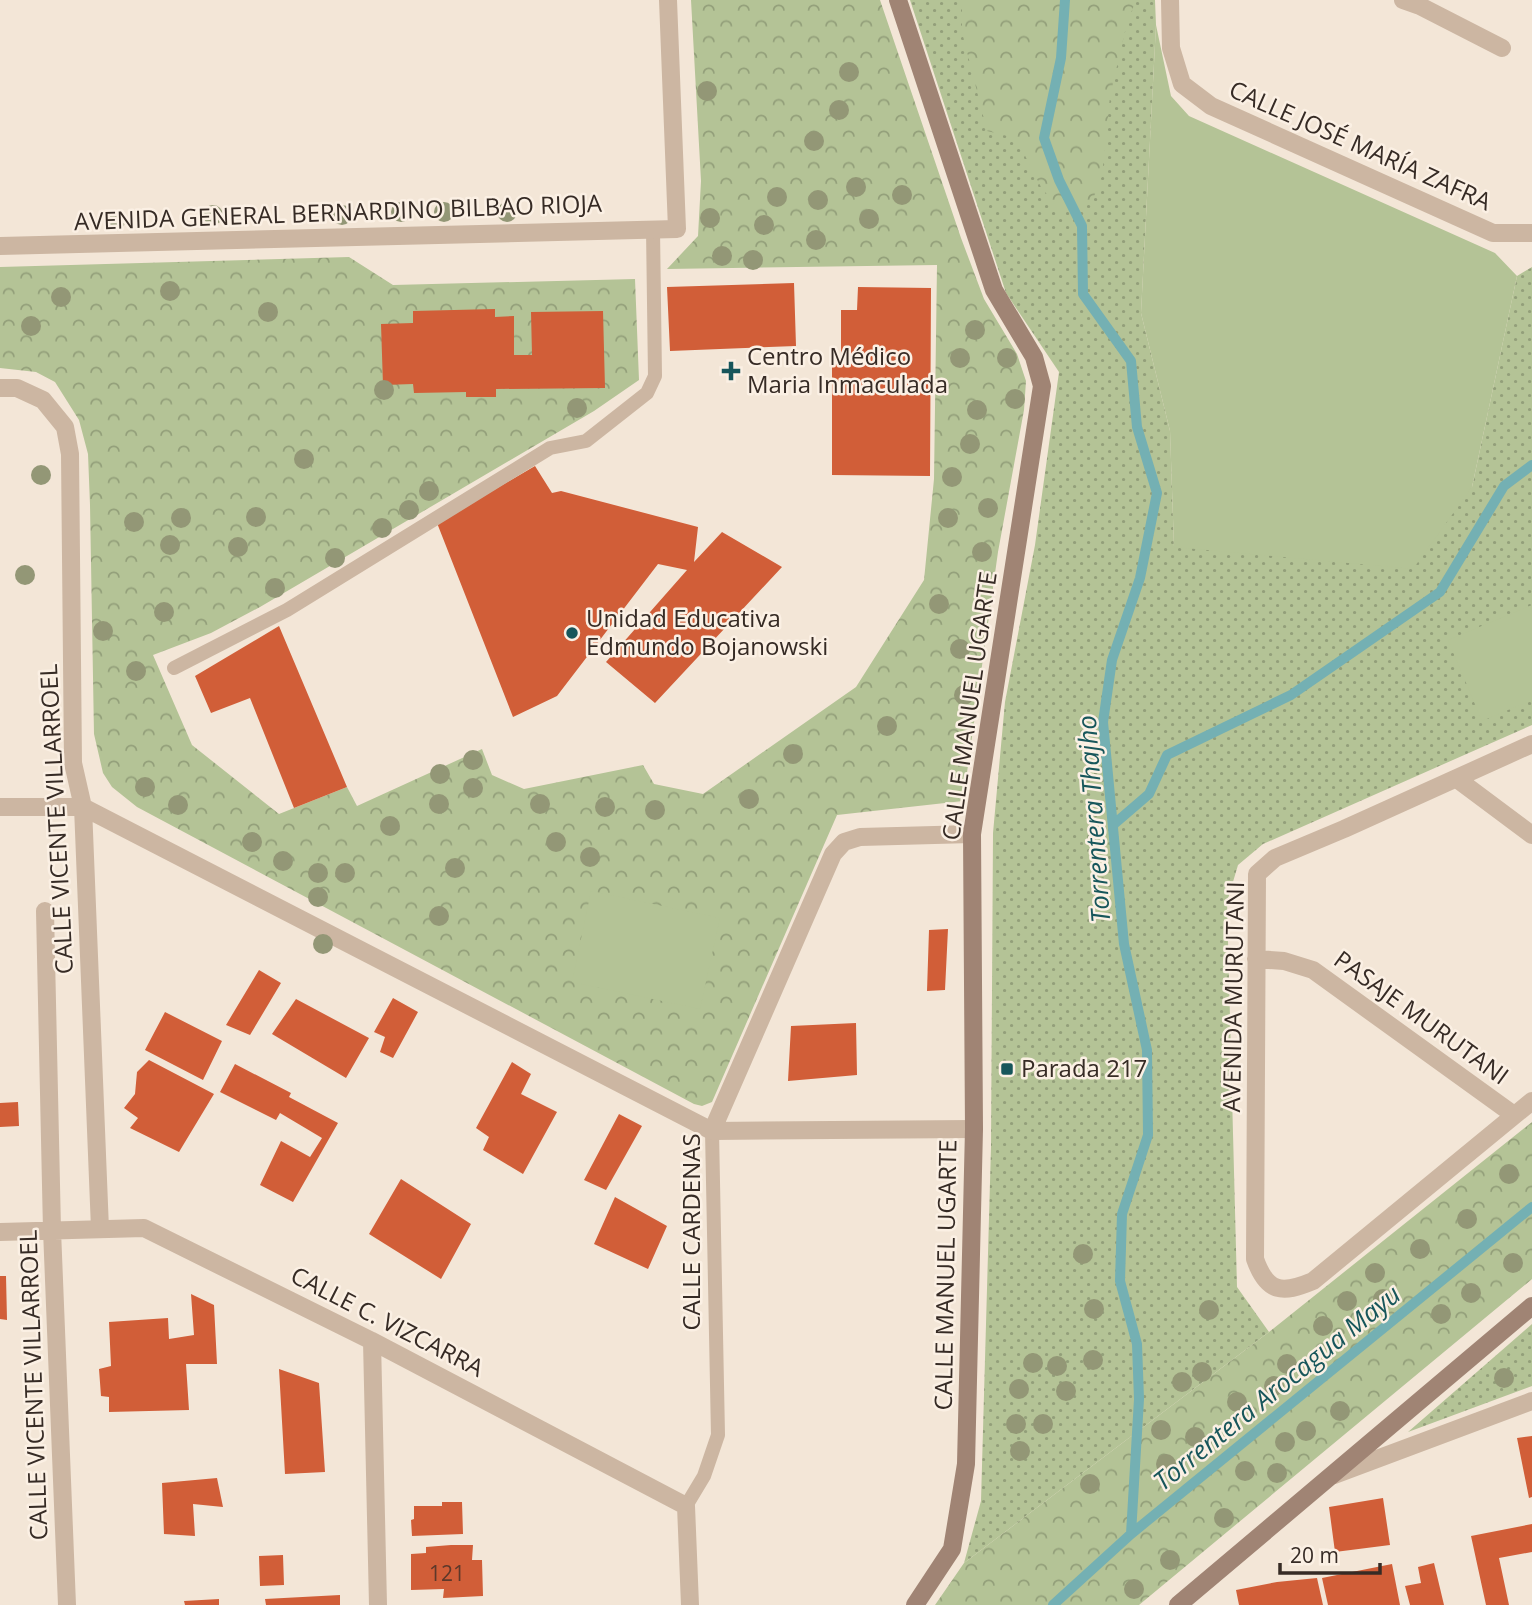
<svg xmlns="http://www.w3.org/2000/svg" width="1532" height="1605" viewBox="0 0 1532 1605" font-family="'Open Sans',sans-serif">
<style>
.grass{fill:url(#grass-dots)}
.forest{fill:url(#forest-crowns)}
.pitch{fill:#b4c396}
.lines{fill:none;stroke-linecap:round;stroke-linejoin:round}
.stream{stroke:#74b0b3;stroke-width:10}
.building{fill:#d15e38}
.lane{stroke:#ccb6a2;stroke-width:14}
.street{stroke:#ccb6a2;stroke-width:18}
.secondary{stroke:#a08474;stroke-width:18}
.tree{fill:#939776}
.poi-dot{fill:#17565b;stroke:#fbf0e4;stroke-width:2.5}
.labels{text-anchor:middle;stroke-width:5;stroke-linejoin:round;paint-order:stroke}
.number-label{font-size:21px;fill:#5d382a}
.street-label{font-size:24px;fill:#362b25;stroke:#fbf0e4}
.poi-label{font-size:24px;fill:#362b25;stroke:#fbf0e4;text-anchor:start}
.water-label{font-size:26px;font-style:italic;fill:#17565b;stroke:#fbf0e4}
</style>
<defs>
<pattern id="grass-dots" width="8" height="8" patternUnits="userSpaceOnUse" patternTransform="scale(1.75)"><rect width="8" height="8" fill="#b4c396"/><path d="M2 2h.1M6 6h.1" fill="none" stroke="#939f7a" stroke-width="1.8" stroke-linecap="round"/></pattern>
<pattern id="forest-crowns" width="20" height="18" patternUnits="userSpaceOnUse" patternTransform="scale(1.75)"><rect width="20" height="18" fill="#b4c396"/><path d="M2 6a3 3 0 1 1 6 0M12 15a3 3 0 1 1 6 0" fill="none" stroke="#939f7a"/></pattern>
</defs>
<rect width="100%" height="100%" fill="#f3e6d7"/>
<!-- grass -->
<path class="grass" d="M910,0H1155L1156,25L1141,313L1170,431L1174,547L1472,487L1517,276L1532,267V725L1263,844L1238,865L1227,902L1237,1287L1269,1332L964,1563L981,1501L991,1147L993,833L1005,702L1035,545L1059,372L1006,293Z
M1532,1324V1386L1408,1432Z"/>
<!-- forest -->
<path class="forest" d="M691,0H880L961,238L984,299L1017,354L1026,381L1024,410L998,552L963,801L837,815L712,1102L702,1106L694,1104L137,807L112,787L103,773L94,734L90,505L88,454L79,420L55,382L36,372L0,368V267L349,257L393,285L635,279L639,380L594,411L260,607L211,633L153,655L192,745L279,814L347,787L357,806L482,749L492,775L524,789L643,765L654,784L703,794L856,687L924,580L934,479L937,265L667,269L698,236L701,181Z
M962,0H1136L1127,23L1110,96L1102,176L1091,204L1061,212L1041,187L1016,138L987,131L962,32Z
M1532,1122V1279L1139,1605H935L964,1563L1269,1332Z"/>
<!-- pitch -->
<path class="pitch" d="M1156,25L1171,96L1189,116L1495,253L1517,276L1472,487L1413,569L1174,547L1170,431L1141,313Z
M1532,605V700L1482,721L1448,640Z
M591,891L720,918L700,1009L572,982Z"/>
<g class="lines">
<!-- stream -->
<path class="stream" d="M1065,0L1061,58L1044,138L1059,180L1082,226L1083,294L1131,361L1137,427L1157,493L1140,578L1112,660L1103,722L1124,944L1147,1050L1148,1135L1122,1214L1120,1281L1137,1344L1139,1399L1131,1534
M1113,825L1149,794L1167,755L1291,695L1440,592L1504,486L1532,465
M1053,1605L1131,1534L1532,1207"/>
</g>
<!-- building -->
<path class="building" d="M794,283L796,346L670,351L667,287Z
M858,287L931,288L930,476L832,475V355H841V310H857Z
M495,309V317L514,316V355H532L531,312L603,311L605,388L496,389V397H466V392L414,393L413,384L383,385L381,324L413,323V311Z
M535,466L552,493L561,491L698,527L694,562L722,532L782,567L655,703L606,662L687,570L658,564L557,696L513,717L437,523Z
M279,626L347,787L294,808L250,698L211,713L195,676Z
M948,929L945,990L927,991L929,930Z
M259,970L281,983L250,1035L226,1025Z
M393,998L418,1012L393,1058L380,1052L385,1037L374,1032Z
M296,999L369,1038L346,1078L272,1034Z
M165,1012L222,1041L203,1080L145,1050Z
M856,1023L857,1075L788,1081L791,1026Z
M149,1060L214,1094L179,1152L130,1128L138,1118L124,1108L135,1094L137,1072Z
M512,1062L531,1074L521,1094L557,1112L523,1174L483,1150L489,1137L476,1128Z
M235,1064L291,1093L289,1097L338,1123L293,1202L260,1185L281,1141L310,1157L322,1138L280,1113L276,1120L220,1092Z
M18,1102L19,1126L0,1127V1103Z
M619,1114L642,1126L606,1190L584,1180Z
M401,1179L471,1224L441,1279L369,1234Z
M615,1197L667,1226L648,1269L594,1244Z
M0,1276H6L7,1320L0,1319Z
M191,1294L214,1305L217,1364H186L189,1410L109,1412V1397L101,1396L99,1369L111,1366L109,1322L168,1318L169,1339L194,1335Z
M279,1369L319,1383L325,1472L285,1474Z
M1532,1436V1497L1529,1498L1517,1438Z
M217,1478L223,1507L193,1504L195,1536L164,1534L162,1483Z
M1383,1498L1390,1545L1335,1552L1329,1507Z
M442,1502H462L463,1534L412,1536L411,1520L414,1519V1506H442Z
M1532,1524V1552L1499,1558L1509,1605H1486L1471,1536Z
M451,1545H473L472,1560H482L483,1596L443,1598L444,1589L411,1590V1554L426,1553V1547Z
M283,1555L284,1585L260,1586L259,1556Z
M1434,1563L1444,1605H1410L1405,1586L1421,1583L1418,1567Z
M1392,1564L1400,1605H1328L1322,1578Z
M1317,1578L1323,1605H1239L1236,1590L1277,1582Z
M340,1595V1605H266L265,1599Z
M219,1599V1605H185L184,1601Z"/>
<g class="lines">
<!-- lane -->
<path class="lane" d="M174,668L287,610L550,448L586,441L647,393L655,376L653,229
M686,1506L704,1476L718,1435L712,1131"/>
<!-- street -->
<path class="street" d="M1170,0L1171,48L1182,84L1211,106L1493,233H1532
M1403,0L1420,6L1502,48
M0,246L677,229L668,0
M0,388H17L43,400L65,427L70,454L73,763L83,807L100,1229
M1532,744L1344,829L1275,858L1257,874L1255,1259C1267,1293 1282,1294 1313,1281L1532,1101
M1457,779L1532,835
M0,807H83L712,1131L974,1129
M45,911L52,1230L67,1605
M1256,959L1284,961L1313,970L1514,1115
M712,1131L833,854L844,842L860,837L972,834
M0,1232L144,1228L372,1341L686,1506L690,1605
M372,1341L378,1605
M1334,1475L1532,1401"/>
<!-- secondary -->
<path class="secondary" d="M898,0L994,290L1034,357L1042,386L972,834L974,1129L966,1464L952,1549L915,1605
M1178,1605L1532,1306"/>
</g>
<!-- trees -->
<g class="tree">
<circle cx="849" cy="72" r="10"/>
<circle cx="707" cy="91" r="10"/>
<circle cx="839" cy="110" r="10"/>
<circle cx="814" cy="141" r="10"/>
<circle cx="856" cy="187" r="10"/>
<circle cx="902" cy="195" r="10"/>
<circle cx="777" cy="197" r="10"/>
<circle cx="818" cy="200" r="10"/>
<circle cx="401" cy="212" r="10"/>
<circle cx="444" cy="212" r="10"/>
<circle cx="507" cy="212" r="10"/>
<circle cx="213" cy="215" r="10"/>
<circle cx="342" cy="215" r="10"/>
<circle cx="710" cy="218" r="10"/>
<circle cx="869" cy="219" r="10"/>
<circle cx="115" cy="221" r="10"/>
<circle cx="764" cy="225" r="10"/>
<circle cx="816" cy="240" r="10"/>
<circle cx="722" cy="256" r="10"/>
<circle cx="753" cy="260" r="10"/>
<circle cx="170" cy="291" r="10"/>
<circle cx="61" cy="297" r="10"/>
<circle cx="268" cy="312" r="10"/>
<circle cx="31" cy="326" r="10"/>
<circle cx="975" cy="330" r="10"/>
<circle cx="960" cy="358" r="10"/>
<circle cx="1007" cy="358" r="10"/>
<circle cx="384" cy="390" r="10"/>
<circle cx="1015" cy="399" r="10"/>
<circle cx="577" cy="408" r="10"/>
<circle cx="977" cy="410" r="10"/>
<circle cx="970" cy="444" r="10"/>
<circle cx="304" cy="459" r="10"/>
<circle cx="41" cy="475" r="10"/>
<circle cx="952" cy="477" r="10"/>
<circle cx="429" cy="491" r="10"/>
<circle cx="988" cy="508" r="10"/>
<circle cx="409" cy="510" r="10"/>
<circle cx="256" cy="517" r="10"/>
<circle cx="181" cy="518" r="10"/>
<circle cx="948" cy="518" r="10"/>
<circle cx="134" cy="522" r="10"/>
<circle cx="382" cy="528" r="10"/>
<circle cx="170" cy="545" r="10"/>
<circle cx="238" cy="547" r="10"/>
<circle cx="982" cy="552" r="10"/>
<circle cx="335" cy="558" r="10"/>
<circle cx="25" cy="575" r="10"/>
<circle cx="275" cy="588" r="10"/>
<circle cx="939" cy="604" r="10"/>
<circle cx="164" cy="612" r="10"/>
<circle cx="103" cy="631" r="10"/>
<circle cx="960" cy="649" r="10"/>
<circle cx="136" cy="671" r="10"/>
<circle cx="964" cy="695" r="10"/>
<circle cx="887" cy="726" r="10"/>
<circle cx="793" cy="754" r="10"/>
<circle cx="473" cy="760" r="10"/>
<circle cx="440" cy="774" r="10"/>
<circle cx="145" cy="787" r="10"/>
<circle cx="473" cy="788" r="10"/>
<circle cx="749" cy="799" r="10"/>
<circle cx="439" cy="804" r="10"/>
<circle cx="540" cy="804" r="10"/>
<circle cx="178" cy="805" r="10"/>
<circle cx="605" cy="807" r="10"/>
<circle cx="655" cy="810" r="10"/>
<circle cx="390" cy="826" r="10"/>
<circle cx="252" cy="842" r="10"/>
<circle cx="556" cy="842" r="10"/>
<circle cx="590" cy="857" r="10"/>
<circle cx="283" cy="861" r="10"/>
<circle cx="455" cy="868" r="10"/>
<circle cx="318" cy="873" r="10"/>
<circle cx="345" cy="873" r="10"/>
<circle cx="318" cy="897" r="10"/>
<circle cx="439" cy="916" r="10"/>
<circle cx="323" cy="944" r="10"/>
<circle cx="1509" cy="1174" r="10"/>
<circle cx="1467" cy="1219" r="10"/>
<circle cx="1420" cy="1249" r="10"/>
<circle cx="1083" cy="1254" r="10"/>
<circle cx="1513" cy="1263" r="10"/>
<circle cx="1375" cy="1273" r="10"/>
<circle cx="1471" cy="1293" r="10"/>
<circle cx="1383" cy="1299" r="10"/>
<circle cx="1347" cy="1301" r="10"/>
<circle cx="1094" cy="1309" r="10"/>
<circle cx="1209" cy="1310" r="10"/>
<circle cx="1441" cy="1314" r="10"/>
<circle cx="1323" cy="1326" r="10"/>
<circle cx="1093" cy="1360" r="10"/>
<circle cx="1033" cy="1363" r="10"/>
<circle cx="1287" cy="1364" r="10"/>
<circle cx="1057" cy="1366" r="10"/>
<circle cx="1202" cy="1372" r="10"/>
<circle cx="1504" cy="1378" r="10"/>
<circle cx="1182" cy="1382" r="10"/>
<circle cx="1274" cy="1386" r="10"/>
<circle cx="1019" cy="1389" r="10"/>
<circle cx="1066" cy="1391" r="10"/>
<circle cx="1237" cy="1402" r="10"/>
<circle cx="1340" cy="1411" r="10"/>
<circle cx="1016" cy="1424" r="10"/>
<circle cx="1043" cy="1424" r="10"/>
<circle cx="1161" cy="1430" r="10"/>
<circle cx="1306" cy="1431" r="10"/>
<circle cx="1195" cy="1437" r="10"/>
<circle cx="1285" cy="1442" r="10"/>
<circle cx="1020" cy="1451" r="10"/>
<circle cx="1166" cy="1464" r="10"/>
<circle cx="1245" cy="1471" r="10"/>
<circle cx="1277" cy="1473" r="10"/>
<circle cx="1090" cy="1484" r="10"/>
<circle cx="1224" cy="1518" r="10"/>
<circle cx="1170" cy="1560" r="10"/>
<circle cx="1134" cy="1589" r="10"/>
</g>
<!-- markers -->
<g class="poi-dot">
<path d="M727.5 360.5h7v7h7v7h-7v7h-7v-7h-7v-7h7z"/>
<circle cx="572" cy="633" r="7"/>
<rect x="1000" y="1062" width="14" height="14" rx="3.5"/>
</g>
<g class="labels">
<!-- number labels -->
<g class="number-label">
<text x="447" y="1581">121</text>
</g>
<!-- street labels -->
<g class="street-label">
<text transform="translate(1360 146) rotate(24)" y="8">CALLE JOSÉ MARÍA ZAFRA</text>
<text transform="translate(338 213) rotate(-2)" y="8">AVENIDA GENERAL BERNARDINO BILBAO RIOJA</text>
<text transform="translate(970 706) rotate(-82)" y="8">CALLE MANUEL UGARTE</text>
<text transform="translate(57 819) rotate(-93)" y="8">CALLE VICENTE VILLARROEL</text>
<text transform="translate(1234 997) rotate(-89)" y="8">AVENIDA MURUTANI</text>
<text transform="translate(1421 1018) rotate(36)" y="8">PASAJE MURUTANI</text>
<text transform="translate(692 1232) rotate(-90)" y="8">CALLE CARDENAS</text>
<text transform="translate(946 1275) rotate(-89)" y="8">CALLE MANUEL UGARTE</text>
<text transform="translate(387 1322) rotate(27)" y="8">CALLE C. VIZCARRA</text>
<text transform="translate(34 1385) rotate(-92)" y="8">CALLE VICENTE VILLARROEL</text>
</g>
<!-- poi labels -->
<g class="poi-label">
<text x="747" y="365">Centro Médico<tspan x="747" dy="28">Maria Inmaculada</tspan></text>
<text x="586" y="627">Unidad Educativa<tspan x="586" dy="28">Edmundo Bojanowski</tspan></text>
<text x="1021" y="1077">Parada 217</text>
</g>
<!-- water labels -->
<g class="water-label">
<text transform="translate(1094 819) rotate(-94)" y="9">Torrentera Thajho</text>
<text transform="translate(1277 1388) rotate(-39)" y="9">Torrentera Arocagua Mayu</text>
</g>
</g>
<!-- scale -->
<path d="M1280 1563v10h100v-10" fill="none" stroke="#362b25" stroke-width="3.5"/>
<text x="1290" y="1563" font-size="21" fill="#362b25" stroke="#fbf0e4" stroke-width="5" paint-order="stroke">20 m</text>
</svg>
